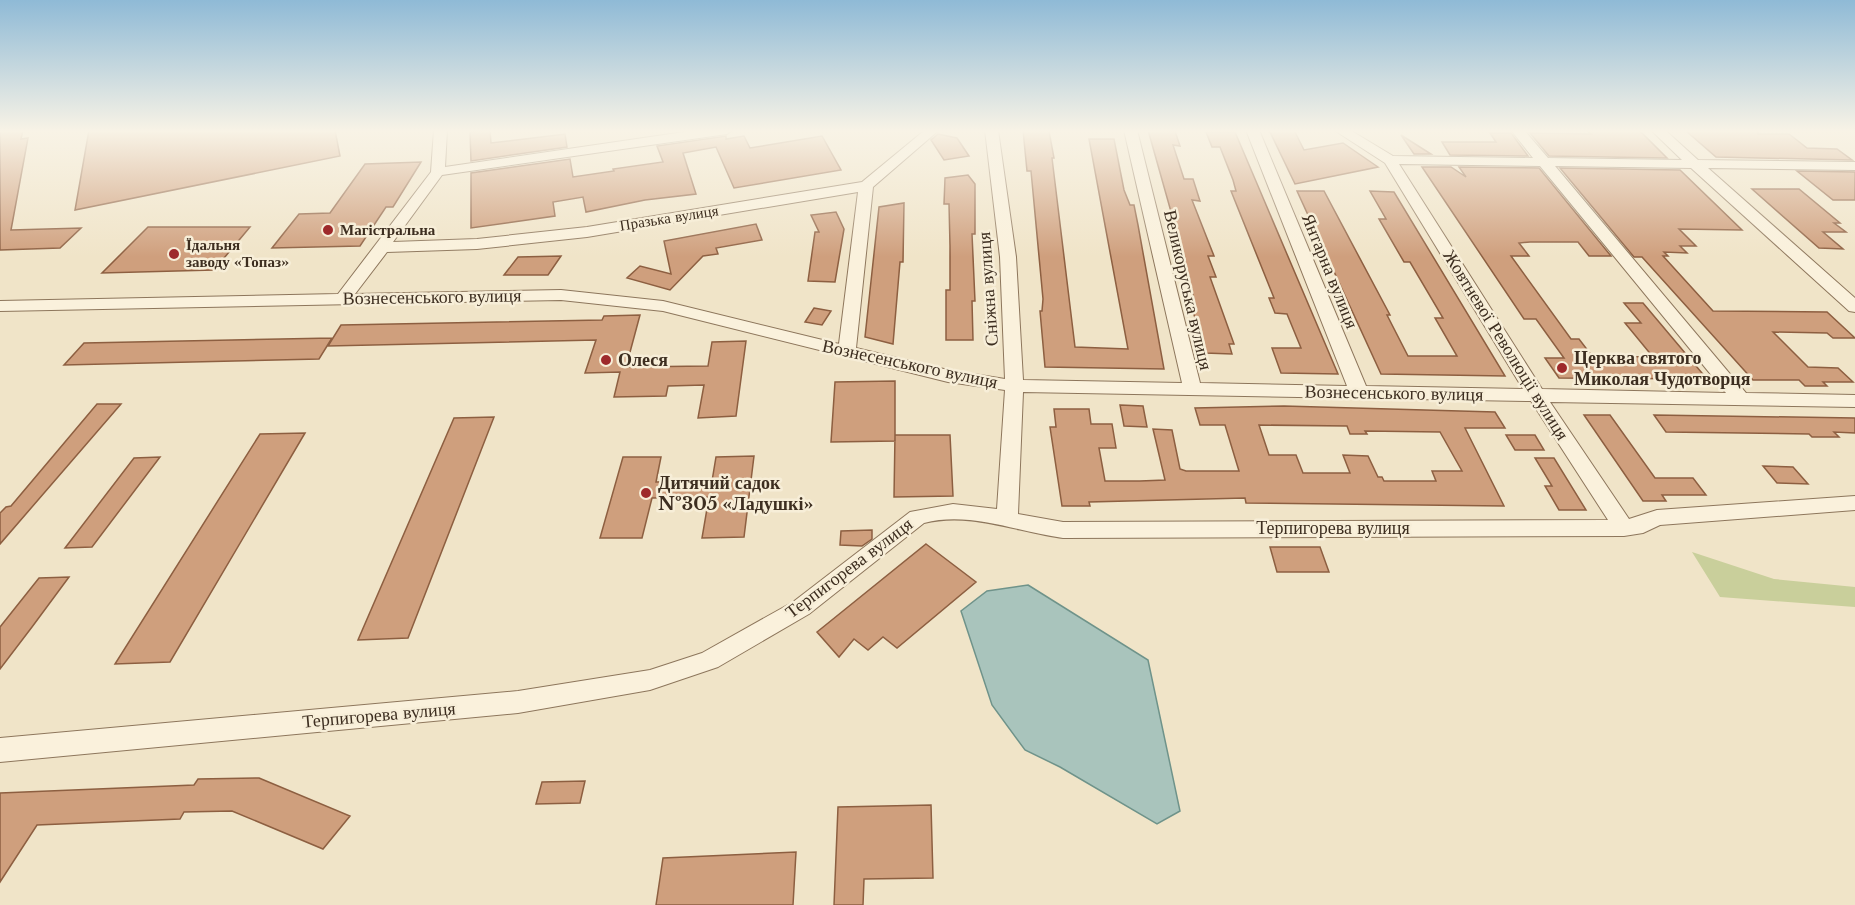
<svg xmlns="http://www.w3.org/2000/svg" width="1855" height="905" viewBox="0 0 1855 905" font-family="'Libre Baskerville',serif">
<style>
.green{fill:#c9cf9b}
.water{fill:#a9c4bc;stroke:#6f938a;stroke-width:1.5}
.building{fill:#cf9f7d;stroke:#8d5f41;stroke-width:1.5;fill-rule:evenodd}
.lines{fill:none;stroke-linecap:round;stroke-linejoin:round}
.minor-casing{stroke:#8d765c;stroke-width:2}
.minor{fill:#faf1dc;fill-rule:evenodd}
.poi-dot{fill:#9e2a2b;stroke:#f7eed8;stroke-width:2}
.labels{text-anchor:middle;stroke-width:5;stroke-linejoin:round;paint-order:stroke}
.far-street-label{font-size:15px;fill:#3d2e20;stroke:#f7eed8}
.far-poi-label{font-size:15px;font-weight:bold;fill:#3d2e20;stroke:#f7eed8;text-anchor:start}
.street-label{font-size:18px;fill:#3d2e20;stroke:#f7eed8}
.poi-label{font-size:18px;font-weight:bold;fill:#3d2e20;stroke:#f7eed8;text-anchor:start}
</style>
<rect width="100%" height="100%" fill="#f0e4c8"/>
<!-- green -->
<path class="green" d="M1692,552L1774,579L1855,587V607L1720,597Z"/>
<!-- water -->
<path class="water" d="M1028,585L1148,660L1180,811L1157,824L1060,767L1025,750L992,705L961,611L987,591Z"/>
<!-- building -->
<path class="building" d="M0,130H23L21,139L28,138L11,230L81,228L60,248L0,250Z
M89,130H335L340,156L75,210Z
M490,130L491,143L565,134L567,147L471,161L470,132Z
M1023,130L1049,131L1054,158H1052L1075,347L1128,349L1089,139H1114L1124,190L1130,205H1134L1138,225L1164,369L1045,367L1040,311H1042L1043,299L1031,171H1027Z
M1148,130L1175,131L1180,146L1173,145L1184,179H1193L1200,201L1192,200L1214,256H1208L1216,277H1210L1234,344H1229L1232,354L1205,353L1191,304H1195L1186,265Z
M1269,130H1294L1304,150L1343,143L1378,167L1295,184Z
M1586,130H1639L1667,158L1549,156L1530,133L1591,134Z
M1685,130H1758V134H1789L1807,148L1837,149L1852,160L1716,157Z
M1206,132H1235L1338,374L1281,373L1272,348H1301L1287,314L1275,313L1269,298H1274L1231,191H1236L1233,180L1220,147H1212Z
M1490,133H1511L1528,156L1450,155L1442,142H1496Z
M938,134L957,138L969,156L944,160L931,140Z
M1401,135L1431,154H1414Z
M726,136V139L744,136L750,148L822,136L841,170L734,188L716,147L683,153L696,194L645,200L586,212L583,197L553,202L555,216L471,228V173L570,159L573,177L614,171L613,169L663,162L657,146Z
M421,162L393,207H386L360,246L272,248L299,214L330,213L365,164Z
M1422,167H1451L1466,177L1459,167L1539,168L1611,256H1589L1578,242H1530L1519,243L1529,256H1511L1571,339H1579L1592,356L1653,357L1625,323H1641L1624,303H1643L1707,379L1559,378L1545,358H1564L1536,319H1524Z
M1560,168L1680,170L1742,230L1679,229L1696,246H1680L1687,253L1664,252L1668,256H1663L1713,311L1827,312L1855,338H1833L1827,333L1773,332L1808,367L1838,368L1853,382H1823L1827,386H1805L1799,380H1753L1642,257H1634Z
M1797,171L1855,172V200H1833Z
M968,175L975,184V234H972L975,301H972L973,340H946V290H950V246L949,204H944L945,178Z
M1752,189H1799L1840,223H1834L1846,232H1823L1843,249L1819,248Z
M1297,191H1324L1390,315H1387L1408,356H1457L1435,318H1443L1410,262H1404L1379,219H1386L1370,191L1394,192L1505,376L1381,374Z
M904,203L903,262H900L893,344L865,337L879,207Z
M836,212L844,229L835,282L808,281L815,232H819L811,215Z
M756,224L762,240L716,248L718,254L703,256L670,290L627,278L640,266L671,274L664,241Z
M148,227H250L214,270L102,273Z
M561,256L548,275H504L518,257Z
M814,308L831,311L822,325L805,322Z
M640,315L626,367L708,366L712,342L746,341L736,416L698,418L704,385L668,386L666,396L614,397L620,372L585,373L596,340L328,346L341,325L602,320L604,316Z
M332,338L319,359L64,365L84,343Z
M895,381V441L831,442L835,382Z
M97,404H121L0,544V513L6,507L11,506Z
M1120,405L1143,406L1147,427L1124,426Z
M1284,406L1495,412L1505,428H1465L1504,506L1246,503L1245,498L1089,502L1090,506H1062L1050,427H1056L1054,409H1089L1091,424H1112L1116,448H1099L1105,481H1140L1165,480L1153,429L1172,430L1180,469L1186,471H1239L1225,425H1200L1195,408ZM1259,425L1347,426L1350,434H1367L1365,431L1440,432L1462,471H1432L1436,481H1384L1382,477H1378L1368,456L1343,455L1350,473H1303L1296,455H1269Z
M1584,415H1610L1655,478H1693L1706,495H1662L1666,501H1643Z
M1654,415L1855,418V433L1834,432L1839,437H1812L1809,434L1666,432Z
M494,417L408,638L358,640L454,418Z
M305,433L170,662L115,664L260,434Z
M895,435H950L953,496L894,497Z
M1506,435H1535L1544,450H1515Z
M754,456L744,537L702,538L709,497L652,498L642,538H600L623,457H661L656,482L712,481L716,457Z
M160,457L92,547L65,548L134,458Z
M1535,458H1554L1586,510H1559L1545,486H1552Z
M1763,466L1793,467L1808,484L1777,483Z
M872,530V539L862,546L840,545L841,531Z
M926,544L976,582L897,648L883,637L868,650L854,639L839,657L817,632Z
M1270,547H1320L1329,572H1277Z
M69,577L32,627L0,669V627L39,578Z
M259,778L350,816L323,849L232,811L184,812L180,819L37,825L0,882V793L194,785L198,779Z
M585,781L580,803L536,804L542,782Z
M931,805L933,878L864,879L863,905H834L838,807Z
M796,852L793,905H656L663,858Z"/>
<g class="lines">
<!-- minor casing -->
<g class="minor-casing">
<path id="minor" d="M434,130H447L445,167L698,130H733L727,134L442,175L393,242L477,239L587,227L862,182L925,130H939L873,187L856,348L948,370L1005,379L1000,257L985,130H998L1016,257L1023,380L1182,383L1124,130H1137L1200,383L1347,386L1246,130H1259L1366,386L1523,389L1385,163L1334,130H1350L1393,156L1533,158L1511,130H1524L1548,158L1682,160L1651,130H1665L1698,160L1855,162V170L1708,168L1855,298V312L1849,311L1691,168L1555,166L1746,393L1855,395V407L1550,402L1629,519L1657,510L1855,496V510L1660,525L1643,533L1624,536L1063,538C1017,532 970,511 924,523L809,614L718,667L650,690L518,713L0,762V738L518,691L650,670L702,653L793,602L910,512L953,504L997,509L1005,390L948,382L663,311L561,300L0,311V301L338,294L431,172ZM1399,164L1540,166L1726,393L1542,389ZM858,192L839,344L663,301L561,290L355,294L387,252L477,249L587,237ZM1023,392L1531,401L1608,520L1063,522L1018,514Z"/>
</g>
<!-- minor -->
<use href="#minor" class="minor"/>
</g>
<!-- sky -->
<linearGradient id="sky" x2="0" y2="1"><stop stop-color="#8fbad6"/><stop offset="0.51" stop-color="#f8f3e6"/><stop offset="1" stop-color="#f8f3e6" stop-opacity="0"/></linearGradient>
<rect width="1855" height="257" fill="url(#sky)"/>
<!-- markers -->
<g class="poi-dot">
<circle cx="328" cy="230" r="6"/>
<circle cx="174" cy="254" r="6"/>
<circle cx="606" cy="360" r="6"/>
<circle cx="1562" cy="368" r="6"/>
<circle cx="646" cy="493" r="6"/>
</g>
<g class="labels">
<!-- far-street labels -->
<g class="far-street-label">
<text transform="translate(669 218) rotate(-9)" y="5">Празька вулиця</text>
</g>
<!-- far-poi labels -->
<g class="far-poi-label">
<text x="340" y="235">Магістральна</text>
<text x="186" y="250">Їдальня<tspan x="186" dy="17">заводу «Топаз»</tspan></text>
</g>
<!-- street labels -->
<g class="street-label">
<text transform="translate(1330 271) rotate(68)" y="6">Янтарна вулиця</text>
<text transform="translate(988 289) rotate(-94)" y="6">Сніжна вулиця</text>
<text transform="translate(1188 290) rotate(77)" y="6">Великоруська вулиця</text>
<text transform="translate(432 297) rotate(-1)" y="6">Вознесенського вулиця</text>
<text transform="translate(1506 345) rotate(58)" y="6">Жовтневої Революції вулиця</text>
<text transform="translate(910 364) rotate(12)" y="6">Вознесенського вулиця</text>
<text transform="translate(1394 393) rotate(1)" y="6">Вознесенського вулиця</text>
<text x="1333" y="534">Терпигорева вулиця</text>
<text transform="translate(849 568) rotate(-37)" y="6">Терпигорева вулиця</text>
<text transform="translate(379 715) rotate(-5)" y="6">Терпигорева вулиця</text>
</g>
<!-- poi labels -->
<g class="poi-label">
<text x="1574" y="364">Церква святого<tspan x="1574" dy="21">Миколая Чудотворця</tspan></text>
<text x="618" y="366">Олеся</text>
<text x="658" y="489">Дитячий садок<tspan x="658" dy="21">№305 «Ладушкі»</tspan></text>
</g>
</g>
</svg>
